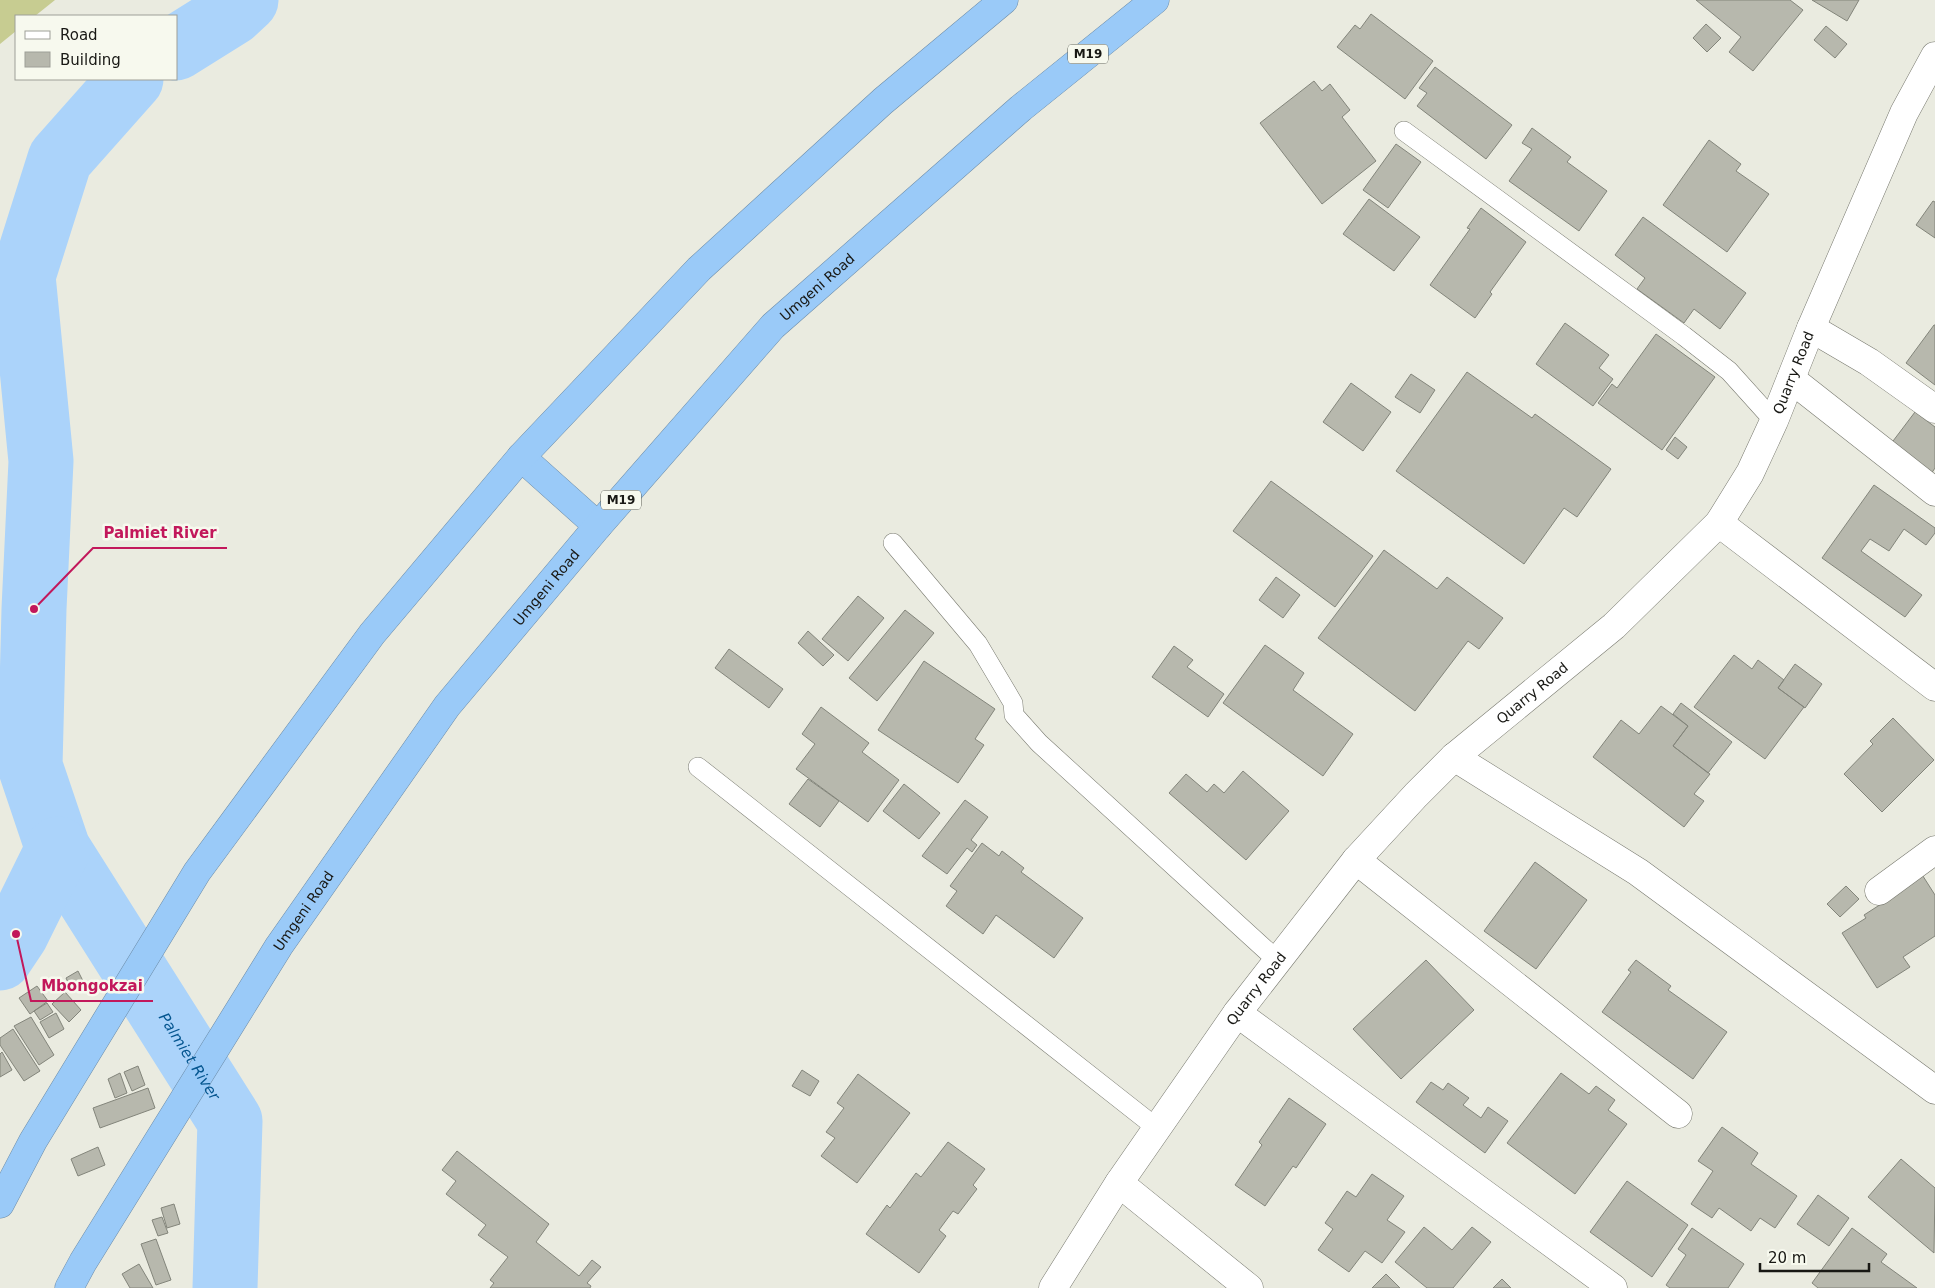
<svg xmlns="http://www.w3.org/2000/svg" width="1935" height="1288" viewBox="0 0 1935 1288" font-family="'DejaVu Sans',sans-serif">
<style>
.green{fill:#c7cc91}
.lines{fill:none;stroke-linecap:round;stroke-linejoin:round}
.river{stroke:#abd3fa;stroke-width:65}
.building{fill:#b7b8ad;stroke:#83857b}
.lane-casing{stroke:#78796f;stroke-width:20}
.street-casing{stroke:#78796f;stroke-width:29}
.highway-casing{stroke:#6c8ca8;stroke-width:29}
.lane{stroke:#fff;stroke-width:19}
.street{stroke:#fff;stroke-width:28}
.highway{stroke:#9acaf8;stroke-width:28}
.labels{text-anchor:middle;stroke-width:5;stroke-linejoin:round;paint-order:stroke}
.shield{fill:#f7f9ee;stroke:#5b5c55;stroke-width:1}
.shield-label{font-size:12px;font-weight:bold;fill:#181814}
.street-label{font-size:14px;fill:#181814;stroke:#f7f9ee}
.water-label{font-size:15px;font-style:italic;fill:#055690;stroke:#f7f9ee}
.leader{fill:none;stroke:#c2185b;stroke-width:2}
.callout-dot{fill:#c2185b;stroke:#f7f9ee;stroke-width:2}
.callout-label{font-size:15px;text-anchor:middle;font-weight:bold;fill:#c2185b;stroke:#f7f9ee;stroke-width:5;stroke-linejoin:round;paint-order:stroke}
</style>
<rect width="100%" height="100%" fill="#eaebe0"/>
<!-- green -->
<path class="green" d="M0,0H55L35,16H16V31L0,44Z"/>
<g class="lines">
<!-- river -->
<g class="river">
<path d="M176,48L232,13L246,0"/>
<path id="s1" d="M131,79L60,159L23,276L41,461L34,609L30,766L58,849L230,1121L225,1288"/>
<path d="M0,958L16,934L58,849"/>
</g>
</g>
<!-- building -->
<path class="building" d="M1696,0H1790L1803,10L1753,71L1729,52L1741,37Z
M1812,0H1859L1847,21Z
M1371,14L1433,61L1405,99L1337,47L1355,25L1360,29Z
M1706,24L1721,38L1707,52L1693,38Z
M1826,26L1847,44L1835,58L1814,40Z
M1435,67L1512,125L1486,159L1417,106L1427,93L1419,88Z
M1314,81L1322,91L1330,84L1350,110L1342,117L1376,161L1322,204L1260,123Z
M1532,128L1571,157L1567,162L1607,191L1579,231L1509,181L1532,149L1522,143Z
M1709,140L1741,164L1736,171L1769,194L1727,252L1663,205Z
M1396,144L1421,162L1388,208L1363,190Z
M1369,199L1420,237L1394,271L1343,234Z
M1933,201L1935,202V238L1916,225Z
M1481,208L1526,242L1490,292L1492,294L1475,318L1430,285L1470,229L1467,228Z
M1643,217L1746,293L1720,329L1694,309L1684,323L1637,289L1645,278L1615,255Z
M1565,323L1609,355L1599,368L1613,379L1593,406L1536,364Z
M1934,325H1935V385L1906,363Z
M1656,334L1715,377L1662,450L1598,403L1612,384L1617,388Z
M1467,372L1532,418L1535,414L1611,469L1577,517L1564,508L1524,564L1396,471Z
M1411,374L1435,390L1420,413L1395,397Z
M1351,383L1391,412L1363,451L1323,422Z
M1915,412L1935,427V468L1931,474L1890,445Z
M1675,437L1687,447L1678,459L1666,450Z
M1271,481L1373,556L1335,607L1233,531Z
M1874,485L1935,528V533L1926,545L1904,529L1889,551L1870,539L1861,551L1922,595L1905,617L1822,558Z
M1384,550L1437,589L1447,577L1503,618L1479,649L1468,641L1415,711L1318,638Z
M1276,577L1300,595L1283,618L1259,600Z
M858,596L884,618L848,661L822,639Z
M905,610L934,633L877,701L849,678Z
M808,631L834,655L823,666L798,643Z
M1265,645L1304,673L1293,690L1353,734L1323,776L1223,703Z
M1174,646L1193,660L1187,667L1224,694L1208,717L1152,677Z
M729,649L783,689L769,708L715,668Z
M1734,655L1752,669L1758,660L1784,680L1778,688L1804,707L1765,759L1694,707Z
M924,661L995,709L975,739L984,745L958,783L878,730Z
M1795,664L1822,684L1805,708L1778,688Z
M1681,703L1732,742L1708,773L1673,746L1688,726L1673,714Z
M1661,706L1688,726L1673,746L1710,774L1694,794L1704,801L1684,827L1593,757L1621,720L1639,734Z
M821,707L869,743L862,752L899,780L868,822L796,769L815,744L802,734Z
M1893,718L1934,760L1882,812L1844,774L1873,744L1870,741Z
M1243,771L1289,811L1246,860L1169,793L1186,774L1207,792L1214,784L1224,793Z
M808,779L839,801L820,827L789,804Z
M904,784L940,813L919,839L883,811Z
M965,800L988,817L971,840L977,845L972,852L967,848L947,874L922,856Z
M982,843L999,856L1002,851L1024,868L1021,872L1083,918L1054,958L996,915L983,934L946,906L957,891L950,886Z
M1535,862L1587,900L1536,969L1484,931Z
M1921,873L1935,895V936L1903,957L1910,967L1877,988L1842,933L1866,918L1864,915L1903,890Z
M1846,886L1859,899L1840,917L1827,904Z
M1426,960L1474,1010L1401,1079L1353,1029Z
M1636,960L1671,986L1668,990L1727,1032L1693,1079L1602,1012L1631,972L1628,970Z
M78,971L85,985L72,991L66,978Z
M37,986L48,1001L30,1014L19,998Z
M65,992L81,1010L69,1022L52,1004Z
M47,1003L53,1012L40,1020L34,1011Z
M56,1013L64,1029L49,1038L40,1022Z
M31,1017L54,1055L39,1065L14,1026Z
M13,1029L40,1071L24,1081L0,1045V1038Z
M2,1052L12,1070L0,1077V1054Z
M138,1066L145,1085L132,1091L124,1072Z
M802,1070L819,1081L810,1096L792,1086Z
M120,1073L127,1093L115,1098L108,1079Z
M1561,1073L1589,1094L1596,1086L1615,1100L1608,1110L1627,1124L1575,1194L1507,1143Z
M858,1074L910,1113L857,1183L821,1156L835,1138L826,1132L844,1108L837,1103Z
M1431,1082L1443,1090L1448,1083L1469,1098L1463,1105L1481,1118L1488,1107L1508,1121L1485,1153L1416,1102Z
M148,1088L155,1108L100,1128L93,1108Z
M1289,1098L1326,1124L1296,1168L1293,1166L1265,1206L1235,1185L1262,1145L1259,1142Z
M1722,1127L1758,1153L1751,1164L1797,1196L1775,1228L1760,1218L1751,1231L1719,1208L1712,1218L1691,1204L1713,1171L1698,1161Z
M948,1142L985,1169L973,1185L977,1189L958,1214L953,1211L939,1230L946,1236L919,1273L866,1234L887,1205L890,1208L916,1173L921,1177Z
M98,1147L105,1165L78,1176L71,1159Z
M457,1151L549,1224L536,1242L579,1276L592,1260L601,1267L587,1283L591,1286L590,1288H490L494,1283L490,1280L508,1257L478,1235L486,1225L446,1194L456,1181L442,1170Z
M1901,1159L1935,1188L1934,1253L1868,1197Z
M1372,1174L1404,1196L1387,1220L1405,1232L1382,1263L1365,1251L1349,1272L1318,1250L1333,1229L1325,1223L1347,1191L1356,1197Z
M1627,1181L1688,1225L1652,1277L1590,1232Z
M1818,1195L1849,1218L1829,1246L1797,1224Z
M174,1204L180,1224L167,1228L161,1208Z
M162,1217L168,1233L158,1236L152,1220Z
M1424,1227L1452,1250L1472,1227L1491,1242L1453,1288H1427L1395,1262Z
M1692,1228L1744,1264L1728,1288H1670L1666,1285L1686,1255L1678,1249Z
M1852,1228L1887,1254L1881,1262L1917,1288H1818L1812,1283Z
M156,1239L171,1280L156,1285L141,1244Z
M139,1264L153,1288H130L122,1274Z
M1386,1274L1400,1288H1372Z
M1502,1279L1511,1288H1493Z"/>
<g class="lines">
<!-- lane casing -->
<g class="lane-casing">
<path id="lane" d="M1404,131L1684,336L1729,371L1774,421
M893,543L978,644L1013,703L1014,715L1039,743L1278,961
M698,767L1158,1129"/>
</g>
<!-- street casing -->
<g class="street-casing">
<g id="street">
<path d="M1811,328L1869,362L1935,409"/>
<path d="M1791,379L1935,492"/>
<path d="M1719,523L1935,687"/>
<path d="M1454,757L1638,872L1935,1090"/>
<path d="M1356,860L1678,1114"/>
<path d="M1879,891L1935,850"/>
<path d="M1237,1013L1613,1288"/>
<path d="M1119,1183L1249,1288"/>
<path id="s2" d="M1053,1288L1119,1183L1237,1013L1356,860L1416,795L1454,757L1614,626L1719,523L1750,473L1774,421L1811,328L1904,113L1935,56"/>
</g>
</g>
<!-- highway casing -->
<g class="highway-casing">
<g id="highway">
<path d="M521,457L598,526"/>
<path d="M0,1204L33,1141L197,872L372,634L521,457L699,269L883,101L1004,0"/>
<path id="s3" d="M69,1288L83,1262L279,946L447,706L598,526L773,326L1021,108L1155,0"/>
</g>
</g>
<!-- lane -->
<use href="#lane" class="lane"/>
<!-- street -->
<use href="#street" class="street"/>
<!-- highway -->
<use href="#highway" class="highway"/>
</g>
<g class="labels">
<!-- shield labels -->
<g class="shield">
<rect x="1068" y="44.5" width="40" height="19" rx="4"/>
<rect x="601" y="490.5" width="40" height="19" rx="4"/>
</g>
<g class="shield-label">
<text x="1088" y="58">M19</text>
<text x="621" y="504">M19</text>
</g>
<!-- street labels -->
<g class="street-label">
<text dy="5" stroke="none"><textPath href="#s3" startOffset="1254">Umgeni Road</textPath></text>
<text dy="5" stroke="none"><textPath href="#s2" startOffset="1189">Quarry Road</textPath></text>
<text dy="5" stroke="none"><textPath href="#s3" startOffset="849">Umgeni Road</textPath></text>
<text dy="5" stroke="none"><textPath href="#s2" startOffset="768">Quarry Road</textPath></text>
<text dy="5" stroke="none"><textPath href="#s3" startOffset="444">Umgeni Road</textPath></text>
<text dy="5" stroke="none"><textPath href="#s2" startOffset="362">Quarry Road</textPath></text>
</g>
<!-- water labels -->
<g class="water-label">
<text dy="5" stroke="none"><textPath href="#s1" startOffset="1054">Palmiet River</textPath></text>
</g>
</g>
<!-- callouts -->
<path class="leader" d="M34 609L93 548H227M16 934L31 1001H153"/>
<g class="callout-dot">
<circle cx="34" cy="609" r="5"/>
<circle cx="16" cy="934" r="5"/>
</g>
<g class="callout-label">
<text x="160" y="538">Palmiet River</text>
<text x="92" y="991">Mbongokzai</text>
</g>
<!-- legend -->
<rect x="15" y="15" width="162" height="65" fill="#f7f9ee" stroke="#9e9f97"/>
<rect x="25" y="31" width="25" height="8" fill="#ffffff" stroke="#9e9f97"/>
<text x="60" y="40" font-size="15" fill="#181814">Road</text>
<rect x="25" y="52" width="25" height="15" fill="#b7b8ad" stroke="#9e9f97"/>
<text x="60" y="65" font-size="15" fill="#181814">Building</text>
<!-- scale -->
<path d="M1760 1263v8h109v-8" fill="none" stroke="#181814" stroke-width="2.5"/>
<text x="1768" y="1263" font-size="15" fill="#181814" stroke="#f7f9ee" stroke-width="4" paint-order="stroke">20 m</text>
</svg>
